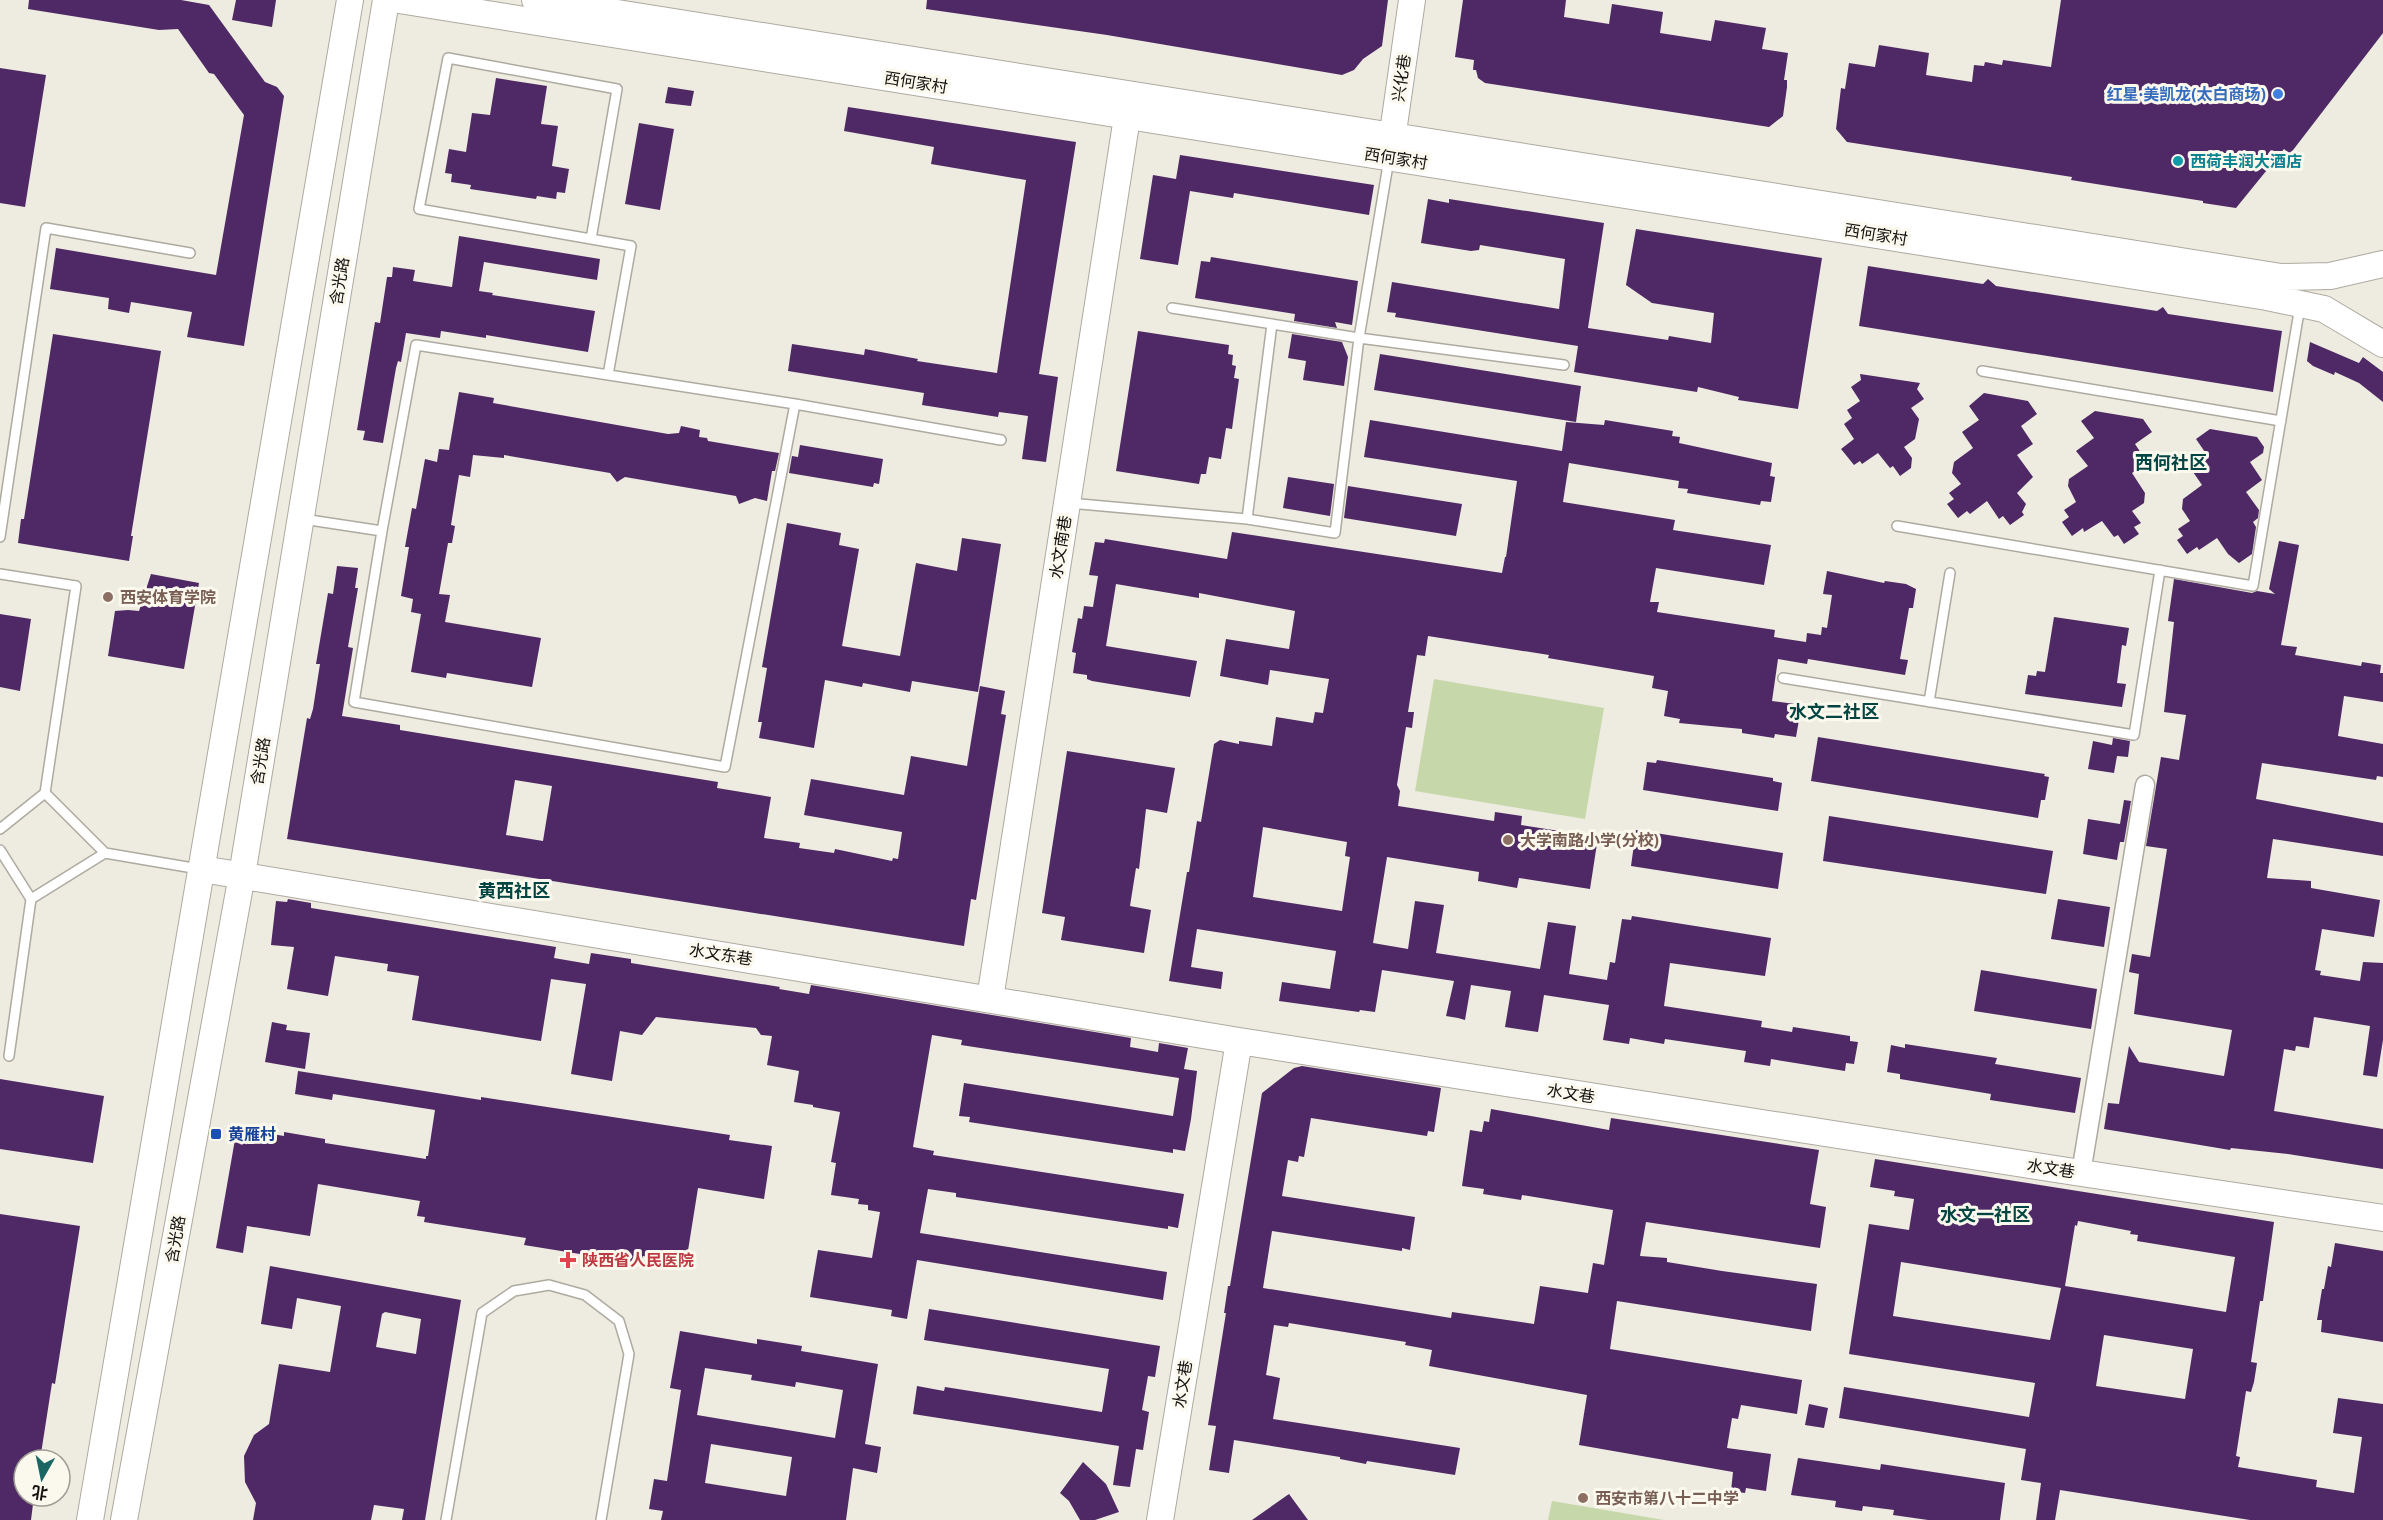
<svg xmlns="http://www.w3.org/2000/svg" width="2383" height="1520" viewBox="0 0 2383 1520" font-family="'Noto Sans','Noto Sans SC',sans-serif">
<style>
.green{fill:#c6d8aa}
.building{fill:#4e2965;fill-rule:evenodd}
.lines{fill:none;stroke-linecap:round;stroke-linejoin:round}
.lane-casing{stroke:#aeaaa0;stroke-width:12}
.street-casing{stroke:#aeaaa0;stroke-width:21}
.secondary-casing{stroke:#aeaaa0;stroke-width:28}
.lane{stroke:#fff;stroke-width:9}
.street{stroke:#fff;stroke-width:18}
.secondary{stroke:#fff;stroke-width:26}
.shop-dot{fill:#3f7fe0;stroke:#fbf8ed;stroke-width:2}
.culture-dot{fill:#0f9aa8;stroke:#fbf8ed;stroke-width:2}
.education-dot{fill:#8d6e63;stroke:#fbf8ed;stroke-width:2}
.transit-dot{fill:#1a4fb4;stroke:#fbf8ed;stroke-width:2}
.health-dot{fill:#e0444e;stroke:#fbf8ed;stroke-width:2}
.labels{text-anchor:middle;stroke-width:6;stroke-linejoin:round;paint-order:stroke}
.street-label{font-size:16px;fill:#13120f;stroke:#fbf8ed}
.shop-label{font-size:16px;font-weight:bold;fill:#366cbe;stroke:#fbf8ed;text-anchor:end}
.culture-label{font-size:16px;font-weight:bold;fill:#0d838f;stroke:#fbf8ed;text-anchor:start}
.education-label{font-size:16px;font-weight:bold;fill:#785e54;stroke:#fbf8ed;text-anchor:start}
.transit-label{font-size:16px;font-weight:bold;fill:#164399;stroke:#fbf8ed;text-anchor:start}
.health-label{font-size:16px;font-weight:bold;fill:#be3a42;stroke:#fbf8ed;text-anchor:start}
.neighbourhood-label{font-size:18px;font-weight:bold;fill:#024542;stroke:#fbf8ed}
</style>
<rect width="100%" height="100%" fill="#eeebe0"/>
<!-- green -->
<path class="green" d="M1434,679L1604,708L1585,819L1415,791Z
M1552,1501L1664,1520H1548Z"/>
<!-- building -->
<path class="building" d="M29,0H181L209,5L265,82L277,87L284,96L244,346L187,337L192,312L131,302L129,313L108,309L109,298L50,289L56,248L216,275L244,115L214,74L209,73L178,29L159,30L28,9Z
M236,0H276L272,27L232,20Z
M927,0H1388L1382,46L1363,59L1354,70L1342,75L1107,35L926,9Z
M1463,0H1566L1564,17L1609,24L1612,4L1663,12L1660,33L1711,41L1715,20L1766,28L1762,49L1788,53L1784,80H1787V87L1783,116L1769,127L1485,83L1478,78L1476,70H1473L1474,60L1455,57Z
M2061,0H2383V33L2290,154L2284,149L2236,208L2203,203V201L2071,180L2072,177L1847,142L1836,129L1841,88L1845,89L1849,63L1875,67L1879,45L1929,53L1926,75L1972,82L1974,65L1984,66L1985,62L2002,65L2003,60L2051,67Z
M0,68L46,75L25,207L0,203Z
M496,78L547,86L541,124L558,126L552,166L569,169L565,193L557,192L556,199L537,196L536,199L470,189L471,185L451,182L452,174L445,173L449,149L466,152L472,113L490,115Z
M668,87L694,91L691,106L665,103Z
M848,107L1076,142L1039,374L1058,377L1046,462L1022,459L1028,416L999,412L998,417L922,405L924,393L788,371L792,344L864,355L865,349L918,359L917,361L997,373L1026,180L931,164L934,147L844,131Z
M639,123L674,129L660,210L625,204Z
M1180,155L1374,185L1369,215L1234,193L1233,198L1190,191L1178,265L1140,259L1153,175L1176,179Z
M1428,199L1449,203V199L1604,223L1588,328L1668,340L1669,336L1711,343L1714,313L1652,303L1626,285L1636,229L1822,258L1798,409L1738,400L1739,397L1698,387L1697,392L1574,372L1578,346L1395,317L1396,313L1387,312L1392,282L1559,309L1565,259L1480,245L1479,250L1471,251L1421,243Z
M459,236L600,259L597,280L484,262L479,291L493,293L492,295L595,311L588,352L486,335V338L441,331L440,338L406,333L401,362L398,361L396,368L383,443L363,440L365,431L357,430L375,322L380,323L387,277H392L393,267L415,270L413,281L452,287Z
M1211,257L1358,281L1352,325L1335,322L1337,328L1294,321L1295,314L1195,298L1201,261L1210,262Z
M1868,266L1983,284L1988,279L1996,286L2157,311L2163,307L2168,314L2282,331L2273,392L1859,326Z
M1138,331L1229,345L1228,354L1233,355L1232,365L1236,366L1234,378L1239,379L1232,429L1226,428L1221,459L1209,457L1206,474H1201L1199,484L1116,471Z
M53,334L161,351L131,536H133L129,561L18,543L21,519H24Z
M1292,334L1342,342L1348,357L1344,386L1303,380L1306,361L1288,358Z
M2310,342L2359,363L2363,357L2383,372V402L2359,383L2335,372L2334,375L2313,366L2307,361Z
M1380,354L1581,386L1576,422L1374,390Z
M1860,374L1920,383L1917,389L1924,399L1911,408L1919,419L1915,439L1904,447L1912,458L1911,468L1900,476L1893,466L1890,468L1878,453L1862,464L1860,461L1854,465L1841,449L1854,439L1844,424L1852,418L1847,410L1860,401L1851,387L1861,380Z
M459,392L494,398L493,403L668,434L679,433L681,426L700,430L699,437L707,438L708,441L779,453L775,471H772L767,501L755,498L739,504L736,496L625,477L617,482L610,473L504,455V458L473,455L470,477L459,475L451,525L455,526L452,543H448L439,594L450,595L445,622L541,638L532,687L447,673L446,678L411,672L421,614L411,612L413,599L401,596L409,547H405L412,508L416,509L425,459L437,462L439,449L449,450Z
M1984,393L2028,401L2037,414L2021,426L2033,444L2017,455L2033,477L2017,493L2026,504L2022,512L2024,515L2010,525L2003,516L1999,519L1987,501L1970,514L1967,511L1958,518L1947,504L1954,499L1949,493L1961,484L1952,473L1954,462L1973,448L1962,432L1979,420L1969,406Z
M2095,411L2143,419L2152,432L2135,444L2147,462L2132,473L2145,493L2144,503L2132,511L2141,523L2134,527L2139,534L2124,544L2118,535L2114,537L2102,521L2084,532L2083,528L2072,536L2062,522L2069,517L2064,510L2076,502L2068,486L2069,479L2088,466L2076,451L2094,438L2081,421Z
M1370,420L1562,451L1566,422L1604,425L1605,420L1673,431L1672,436L1680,437L1679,443L1772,463L1770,476L1775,477L1771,502L1761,501L1760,505L1687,493L1688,489L1678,488L1679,481L1569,463L1563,502L1675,520L1673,530L1771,545L1764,585L1656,568L1650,602H1659L1657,612L1775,630L1774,637L1806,642L1807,633L1821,635L1822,627L1827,628L1832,595L1823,594L1827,571L1884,583L1885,581L1906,584L1916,589L1913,608H1909L1900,659L1908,660L1905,675L1808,659L1807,664L1778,659L1772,701L1795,704L1793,713L1800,714L1796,737L1775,734L1774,738L1742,733V729L1679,723L1680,719L1664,716L1668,691L1652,688L1654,676L1548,658L1549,655L1428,636L1425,656L1417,655L1408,712H1414L1412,728L1406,727L1397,785L1400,791L1398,806L1494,821L1495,812L1522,816L1521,825L1598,837L1590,889L1519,878L1517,888L1478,881L1479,872L1387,857L1373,943L1408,949L1415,901L1444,905L1436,953L1540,969L1548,922L1576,926L1569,974L1607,980L1610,962L1615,963L1622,919L1631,920L1632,916L1771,938L1765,976L1670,963L1664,1006L1762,1021L1761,1027L1792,1032L1793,1027L1850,1036V1041L1858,1042L1854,1064L1846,1063L1845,1071L1771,1059L1770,1066L1744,1062L1746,1051L1665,1039L1664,1044L1630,1038L1629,1044L1603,1040L1609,1005L1544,995L1538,1032L1505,1027L1511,991L1471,985L1465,1020L1458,1018L1446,1016L1454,981L1382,970L1375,1012L1360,1010L1359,1012L1279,1001L1282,982L1330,989L1336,951L1197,929L1191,967L1223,972L1221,989L1169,981L1187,872H1189L1197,821L1201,822L1214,744L1220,740L1239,744V741L1272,746L1276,717L1313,723L1315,712L1323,713L1329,679L1270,670L1268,685L1220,676L1226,639L1289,649L1295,611L1199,593V598L1116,584L1106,646L1197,661L1190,697L1092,681L1087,679V675L1073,673L1076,653L1072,652L1078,618L1082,619L1084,606L1093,607L1098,576L1089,575L1095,542L1104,543L1105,539L1227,559L1232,532L1502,573L1505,557H1506L1517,481L1364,457ZM1263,827L1347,842L1345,856L1350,857L1342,911L1253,897Z
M2210,429L2257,437L2264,447L2263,453L2250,462L2262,480L2246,492L2259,510L2258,518L2253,522L2256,527L2252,554L2239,563L2228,554L2217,538L2199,550L2197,547L2187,554L2177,540L2183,536L2178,529L2190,521L2182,509L2183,499L2202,485L2191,469L2207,455L2196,439Z
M800,445L883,459L879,484L874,483L873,487L789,473L792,456L798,457Z
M1288,477L1334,484L1330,516L1283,508Z
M1348,486L1462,504L1456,536L1344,518Z
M787,523L841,533L839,545L859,549L842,646L900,656L916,563L957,571L962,538L1001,544L978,692L912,681L910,692L863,683L862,687L825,680L814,748L759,738L762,722H758L767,668L762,667Z
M2279,541L2299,545L2281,645L2297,647L2295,655L2361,666L2362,662L2381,665L2380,673H2383V702L2344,696L2338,736L2383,744V777L2377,776L2376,780L2262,763L2256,799L2383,823V856L2273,839L2267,878L2311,881V888L2380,900L2374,937L2322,929L2315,970L2321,971L2320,975L2360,981L2363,962L2383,963V1040L2377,1077L2363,1075L2370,1026L2314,1017L2309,1048L2296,1046L2295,1051L2284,1049L2274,1111L2383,1129V1169L2288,1154L2231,1148L2230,1150L2104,1129L2108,1103L2119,1104L2129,1046L2139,1062L2224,1076L2232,1030L2134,1014L2139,974L2129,972L2132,954L2150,957L2167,849L2146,846L2161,757L2179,760L2186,715L2164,712L2174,622L2168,621L2174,579L2252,593L2257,591L2275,594L2269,589Z
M337,566L358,568L355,588H358L348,647L353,648L342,716L400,725V730L718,782L717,788L771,797L764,838L800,843L799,848L834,853L835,849L892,861L893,858L898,859L902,832L804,815L811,779L904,795L911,756L967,766L980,686L1005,691L1001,714L1006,715L976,900L971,899L964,946L287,839L307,718L310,719L313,709L320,664H316L328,593L333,594ZM515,780L552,786L543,841L506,835Z
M151,574L199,583L184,669L108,656L115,611L128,610L139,611Z
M0,614L31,619L20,691L0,687Z
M2054,617L2129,628L2126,646L2122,645L2117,683L2126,684L2122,707L2025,694L2028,675L2036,676L2037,671L2045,672Z
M1818,737L2045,774L2044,776L2049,777L2045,800H2041L2038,818L1811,781Z
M2113,738L2130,741L2128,757L2117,756L2114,773L2088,769L2093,741L2112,745Z
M1067,751L1175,768L1167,813L1146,809L1139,869L1136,868L1130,906L1151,910L1144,953L1061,940L1065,917L1042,913Z
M1657,760L1773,778V781L1782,783L1778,811L1643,790L1647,762L1656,763Z
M2124,800L2131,801L2124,842H2120L2117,860L2083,854L2088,819L2120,824Z
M1829,816L2053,851L2046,894L1823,861Z
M1636,830L1783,853L1778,889L1631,866Z
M288,899L311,903V908L556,947L554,958L589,964L591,953L631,959V963L780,987L779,989L809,994L811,985L1131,1038L1130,1047L1158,1052L1159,1043L1188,1048L1184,1069L1197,1071L1191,1119L1185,1151L1173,1149V1153L969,1122L970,1117L959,1116L964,1083L1173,1116L1179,1078L961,1045L962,1040L932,1035L913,1147L934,1151L933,1155L1184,1194L1178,1228L1168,1226V1229L956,1197V1193L928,1189L920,1233L1167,1272L1163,1300L917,1260L907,1319L891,1316L892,1310L810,1297L818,1250L872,1258L880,1212L868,1210V1205L858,1204L859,1199L831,1195L836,1163L831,1162L840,1112L813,1107V1105L794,1102L799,1071L767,1065L772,1036L761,1035L756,1028L656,1017L642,1035L620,1031L612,1081L571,1074L586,984L551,979L541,1041L412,1020L419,976L387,971L388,964L335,956L328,996L287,989L294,947L271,945L276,901L287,902Z
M2058,899L2110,907L2104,947L2051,939Z
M1981,970L2097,989L2091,1029L1974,1011Z
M272,1022L287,1025L286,1030L310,1033L305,1069L265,1062Z
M1905,1044L1997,1058L1995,1064L2081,1078L2075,1113L1990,1100L1991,1094L1900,1079V1074L1887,1072L1891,1045L1905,1048Z
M1302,1066L1441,1088L1434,1132L1428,1131L1427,1136L1311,1118L1304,1157L1299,1156L1298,1162L1288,1160L1282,1196L1415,1217L1410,1250L1402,1248V1251L1272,1231L1263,1288L1451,1318L1452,1312L1534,1324L1540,1286L1588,1293L1593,1263L1604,1265L1613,1210L1522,1195L1521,1200L1483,1194L1484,1189L1462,1186L1470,1130L1482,1132L1484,1121L1489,1122L1491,1109L1609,1130L1611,1118L1819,1150L1810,1204L1826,1207L1820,1248L1646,1222L1640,1256L1667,1258V1262L1722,1271L1817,1284L1811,1331L1617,1301L1610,1349L1802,1380L1797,1414L1741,1405L1738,1419L1732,1418L1727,1448L1771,1454L1766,1491L1746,1488L1745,1493L1731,1491L1733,1472L1579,1445L1587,1395L1429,1366L1432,1350L1405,1345L1406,1342L1289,1323L1288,1327L1274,1325L1266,1375L1280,1378L1273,1419L1460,1448L1455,1475L1367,1461L1366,1464L1340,1459V1457L1234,1440L1229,1473L1209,1470L1216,1426L1208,1425L1226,1313H1224L1228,1286H1230L1262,1093L1294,1068Z
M298,1071L481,1100V1097L730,1135L729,1140L772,1146L764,1199L698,1188L686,1263L643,1256L642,1264L524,1245L526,1238L424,1222L425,1217L417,1216L420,1201L318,1184L310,1236L247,1226L243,1253L216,1248L237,1128L284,1136V1132L325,1139V1143L426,1159V1156H428L435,1110L333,1094L332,1100L295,1094Z
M0,1079L104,1096L93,1163L0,1149Z
M1875,1159L2274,1222L2263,1301H2260L2251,1362L2257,1363L2254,1382L2251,1392L2246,1391L2236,1456L2240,1457L2238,1467L2317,1480L2316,1487L2354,1493L2362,1437L2333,1433L2338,1398L2383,1404V1520H2250L2060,1490L2055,1520H2036L2041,1483L2021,1480L2026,1449L1839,1418L1844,1387L2029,1417L2035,1383L1849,1354L1869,1224L1909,1230L1914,1199L1894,1196L1895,1191L1870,1187ZM2078,1221L2131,1231L2130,1234L2138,1235L2137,1241L2235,1257L2226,1312L2065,1286L2075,1225L2077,1226ZM1901,1262L2061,1288L2050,1340L1893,1316ZM2104,1335L2193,1349L2185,1399L2096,1386Z
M0,1214L80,1226L55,1384L52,1383L40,1460H24V1496H34L31,1520H0Z
M2335,1243L2383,1251V1342L2321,1332L2322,1320H2317L2322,1289H2324L2328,1266L2331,1267Z
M270,1266L461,1300L425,1520H402L404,1509L374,1505L371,1520H253L256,1503L245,1482L244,1456L254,1435L269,1424L279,1364L330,1372L341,1306L297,1298L292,1329L261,1324ZM385,1312L421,1319L416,1354L376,1347L382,1314Z
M929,1309L1160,1346L1155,1377L1148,1376L1142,1410L1149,1412L1143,1450L1136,1449L1130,1487L1113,1485L1119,1446L913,1414L917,1386L944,1391L945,1387L1102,1412L1109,1369L924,1340Z
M680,1331L757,1344V1339L802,1346L801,1351L878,1364L865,1444L881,1447L877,1473L853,1468L846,1520H661L663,1511L649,1509L654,1479L667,1481L681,1390L670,1388ZM705,1368L752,1375L751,1380L795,1387L796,1382L843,1390L835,1438L697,1415ZM711,1444L792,1457L786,1496L705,1483Z
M1809,1404L1828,1408L1824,1428L1805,1425Z
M1798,1458L1880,1470L1881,1464L2005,1483L2000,1520H1928L1893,1515L1894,1510L1863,1506L1862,1511L1835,1507L1836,1501L1791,1495Z
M1083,1462L1106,1484L1119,1512L1095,1520H1080L1069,1501L1060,1493Z
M1289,1494L1308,1520H1252Z"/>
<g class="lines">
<!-- lane casing -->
<g class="lane-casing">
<path id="lane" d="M591,239L617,89L448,58L419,209L631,246L608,375
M1172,308L1359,338L1564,365
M1982,371L2281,421
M1069,503L1247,519L1335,533L1359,338L1389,159
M303,519L382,531L354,702L725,767L795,404L1001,440
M1247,519L1272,324
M1897,526L2253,586L2300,306
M382,531L416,345L795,404
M0,537L46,228L190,253
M0,574L76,586L45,793L0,829
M1783,678L2134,735L2160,570
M1929,702L1950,573
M45,793L105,853
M0,850L31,899L105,853L199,869
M9,1056L31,899
M446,1520L482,1313L514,1291L549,1285L585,1295L619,1321L629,1354L601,1520"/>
</g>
<!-- street casing -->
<g class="street-casing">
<path id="street" d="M2081,1173L2145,785"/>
</g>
<!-- secondary casing -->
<g class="secondary-casing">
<path id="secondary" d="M399,0L2267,297L2324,309L2383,344
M535,0L2281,277L2330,276L2383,264
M1390,153L1412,0
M202,869L1239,1041L2081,1173L2383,1218
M990,999L1130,98
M90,1520L350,0
M124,1520L242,875L386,0
M1160,1520L1239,1041"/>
</g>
<!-- lane -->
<use href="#lane" class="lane"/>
<!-- street -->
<use href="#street" class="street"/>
<!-- secondary -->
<use href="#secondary" class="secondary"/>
</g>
<!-- markers -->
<circle class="shop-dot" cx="2278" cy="94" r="6"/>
<circle class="culture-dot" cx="2178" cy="161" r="6"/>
<g class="education-dot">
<circle cx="108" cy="597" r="6"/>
<circle cx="1508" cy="840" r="6"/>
<circle cx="1583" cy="1498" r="6"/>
</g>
<rect class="transit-dot" x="210" y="1128" width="12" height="12" rx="3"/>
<path class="health-dot" d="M565 1251h6v6h6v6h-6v6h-6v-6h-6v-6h6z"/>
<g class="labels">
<!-- street labels -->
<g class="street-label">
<text transform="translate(1401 78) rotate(-82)" y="6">兴化巷</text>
<text transform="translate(916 82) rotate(9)" y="6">西何家村</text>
<text transform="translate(1396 158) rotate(9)" y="6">西何家村</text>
<text transform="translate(1876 234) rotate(9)" y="6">西何家村</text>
<text transform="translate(339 281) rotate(-81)" y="6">含光路</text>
<text transform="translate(1060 547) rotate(-81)" y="6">水文南巷</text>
<text transform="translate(260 761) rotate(-81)" y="6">含光路</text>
<text transform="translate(721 954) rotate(9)" y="6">水文东巷</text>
<text transform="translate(1571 1093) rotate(9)" y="6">水文巷</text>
<text transform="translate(2051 1168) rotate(9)" y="6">水文巷</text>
<text transform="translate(175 1239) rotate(-80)" y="6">含光路</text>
<text transform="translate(1182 1384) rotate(-81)" y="6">水文巷</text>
</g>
<!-- shop labels -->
<g class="shop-label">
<text x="2266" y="100">红星·美凯龙(太白商场)</text>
</g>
<!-- culture labels -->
<g class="culture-label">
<text x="2190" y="167">西荷丰润大酒店</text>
</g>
<!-- education labels -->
<g class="education-label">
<text x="120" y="603">西安体育学院</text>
<text x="1520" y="846">大学南路小学(分校)</text>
<text x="1595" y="1504">西安市第八十二中学</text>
</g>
<!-- transit labels -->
<g class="transit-label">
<text x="228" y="1140">黄雁村</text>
</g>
<!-- health labels -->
<g class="health-label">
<text x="582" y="1266">陕西省人民医院</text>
</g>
<!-- neighbourhood labels -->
<g class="neighbourhood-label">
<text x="2171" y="469">西何社区</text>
<text x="1834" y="718">水文二社区</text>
<text x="514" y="897">黄西社区</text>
<text x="1985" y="1221">水文一社区</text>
</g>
</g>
<!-- north arrow -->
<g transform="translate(42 1478) rotate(189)"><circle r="28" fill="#fbf8ed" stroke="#9e9c94" stroke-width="1.5"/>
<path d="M0-4.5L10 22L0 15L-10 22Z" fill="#196662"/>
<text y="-9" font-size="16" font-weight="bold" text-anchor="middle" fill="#13120f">北</text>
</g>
</svg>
